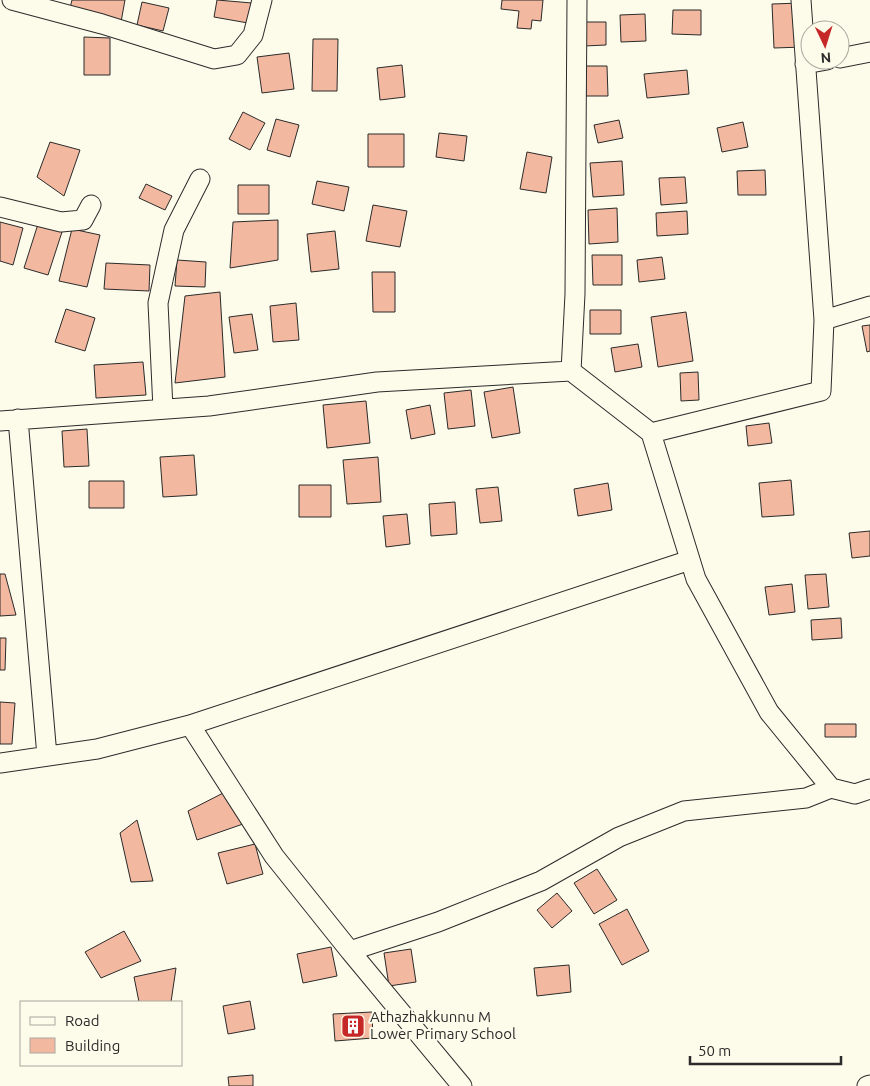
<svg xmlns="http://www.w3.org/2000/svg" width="870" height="1086" viewBox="0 0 870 1086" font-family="Ubuntu,sans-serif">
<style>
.building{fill:#f2b8a0;stroke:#2b2b2b}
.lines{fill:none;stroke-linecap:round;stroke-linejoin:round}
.street-casing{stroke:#2b2b2b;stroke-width:21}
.street{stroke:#fdfbea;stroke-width:19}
.labels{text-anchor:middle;stroke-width:4;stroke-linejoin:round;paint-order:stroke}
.poi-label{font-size:15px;fill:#2b2b2b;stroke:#fdfbea;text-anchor:start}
</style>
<rect width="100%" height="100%" fill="#fdfbea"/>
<!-- building -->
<path class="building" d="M72,0H125L121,22L69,12Z
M217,0L252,3L248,23L214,17Z
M502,0H543L541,21L532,20L531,29L517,28L519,11L501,9Z
M142,2L169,8L163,31L137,25Z
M801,3L803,47L774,48L772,4Z
M673,10H701V35L672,34Z
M645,14L646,41L621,42L620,15Z
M583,22H606V45L584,46Z
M84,37L110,38V75H84Z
M313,39H338L337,91H312Z
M289,53L294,89L262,93L257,57Z
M402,65L405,97L380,100L377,68Z
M585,66H607L608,96H586Z
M687,70L689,94L647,98L644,74Z
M243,112L265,123L250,150L229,139Z
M276,119L299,125L290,157L267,150Z
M619,120L623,138L598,143L594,125Z
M743,122L748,147L722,152L717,128Z
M439,133L467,136L464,161L436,157Z
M368,134H404V167H368Z
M50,142L80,150L64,196L37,177Z
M527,152L552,157L546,193L520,189Z
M622,161L624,195L593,197L590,163Z
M765,170L766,195H738L737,171Z
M685,177L687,203L661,205L659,178Z
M317,181L349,187L344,211L312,204Z
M146,184L172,196L165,210L139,198Z
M238,185H269V214H238Z
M373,205L407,211L400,247L366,241Z
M617,208L618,242L589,244L588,210Z
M687,211L688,234L657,236L656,213Z
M278,220V260L230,268L233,222Z
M0,222L23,228L13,265L0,261Z
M38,224L62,232L48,275L24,268Z
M72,229L100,235L87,287L59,281Z
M335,231L339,269L311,272L307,234Z
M592,255H622V285H593Z
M662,257L665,279L639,282L637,260Z
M177,260L206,262L205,287L175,286Z
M106,263L150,265L149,291L104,289Z
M372,272H395V312H373Z
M220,292L225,377L175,383L185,296Z
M296,303L299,340L273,342L270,306Z
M66,309L95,318L85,351L55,342Z
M590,310H621V334H590Z
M686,312L693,361L658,367L651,317Z
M252,314L258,350L234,353L229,317Z
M870,325V351L867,352L862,326Z
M638,344L642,367L615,372L611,348Z
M143,362L146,395L96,398L94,365Z
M698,372L699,400L681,401L680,373Z
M513,387L520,433L492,438L484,392Z
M471,390L475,426L448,429L444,393Z
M366,401L370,443L327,448L323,405Z
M430,405L435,434L411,439L406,410Z
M769,423L772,443L748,446L746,426Z
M87,429L89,466L64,467L62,431Z
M194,455L197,495L163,497L160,457Z
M378,457L381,502L347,504L343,460Z
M791,480L794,515L762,517L759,483Z
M89,481H124V508H89Z
M608,483L612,510L578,516L574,489Z
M299,485H331V517H299Z
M498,487L502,521L480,523L476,489Z
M455,502L457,534L431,536L429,504Z
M407,514L410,544L386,547L383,516Z
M870,531V556L852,558L849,533Z
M0,574H5L16,615L0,616Z
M826,574L829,607L808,609L805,575Z
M792,584L795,612L769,615L765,587Z
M841,618L842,638L812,640L811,620Z
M0,638H6L5,670H0Z
M0,702L15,703L12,744H0Z
M825,724H856V737H825Z
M229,790L243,824L197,840L188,811Z
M137,820L153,881L131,882L120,833Z
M255,844L263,874L227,884L218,853Z
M597,869L617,900L594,914L574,883Z
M557,893L572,911L552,928L537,910Z
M627,909L649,951L622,965L599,924Z
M124,931L141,961L101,978L85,952Z
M331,947L337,976L303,983L297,954Z
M411,949L416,982L389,986L384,953Z
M569,965L571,992L537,996L534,968Z
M176,968L171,1002H139L134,977Z
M250,1001L255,1029L228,1034L223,1006Z
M372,1012L373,1038L335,1041L333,1014Z
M253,1075V1086H229L228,1077Z"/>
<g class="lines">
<!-- street casing -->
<g class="street-casing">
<path id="street" d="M12,0L102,24L214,59L237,55L253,35L262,0
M577,0L575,294L571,371L651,433L821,391L824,320L870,306
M801,0L824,320
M840,58L870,52
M805,64L827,60
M0,207L61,222L83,220L91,205
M163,409L158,303L174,230L200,179
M18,419L47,756
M0,421L209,406L377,382L571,371
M651,433L696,579L769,712L831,788L855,794L870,789
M190,725L690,560
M0,763L97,749L190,725L274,856L350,951L438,922L541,881L619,837L684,811L806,798L831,788
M350,951L462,1086
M867,1086L870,1085"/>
</g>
<!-- street -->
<use href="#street" class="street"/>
</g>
<!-- icons -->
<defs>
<g id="building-square" transform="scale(1.25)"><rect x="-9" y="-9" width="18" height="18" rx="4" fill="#c62828" stroke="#fdfbea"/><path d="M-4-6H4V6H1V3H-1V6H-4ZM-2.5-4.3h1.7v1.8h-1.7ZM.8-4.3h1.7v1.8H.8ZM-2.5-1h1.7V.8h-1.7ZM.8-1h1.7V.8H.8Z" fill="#fff"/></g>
</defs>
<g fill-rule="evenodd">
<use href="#building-square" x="353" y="1026"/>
</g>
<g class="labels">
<!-- poi labels -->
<g class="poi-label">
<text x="370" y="1022">Athazhakkunnu M<tspan x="370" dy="17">Lower Primary School</tspan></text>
</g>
</g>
<!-- legend -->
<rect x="20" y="1001" width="162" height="65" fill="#fdfbea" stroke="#a9a89e"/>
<rect x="30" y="1017" width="25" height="8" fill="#fdfbea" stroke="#a9a89e"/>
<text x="65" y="1026" font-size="15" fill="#2b2b2b">Road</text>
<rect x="30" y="1038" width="25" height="15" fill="#f2b8a0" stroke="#a9a89e"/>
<text x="65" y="1051" font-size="15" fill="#2b2b2b">Building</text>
<!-- north arrow -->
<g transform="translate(825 45) rotate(176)"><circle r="24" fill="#fdfbea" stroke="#a9a89e"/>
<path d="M0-4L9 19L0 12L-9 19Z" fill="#c62828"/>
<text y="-8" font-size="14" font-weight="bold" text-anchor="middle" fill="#2b2b2b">N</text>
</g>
<!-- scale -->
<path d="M690 1056v8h151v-8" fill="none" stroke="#2b2b2b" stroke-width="2.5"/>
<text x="698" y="1056" font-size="15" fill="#2b2b2b" stroke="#fdfbea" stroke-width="4" paint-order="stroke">50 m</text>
</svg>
